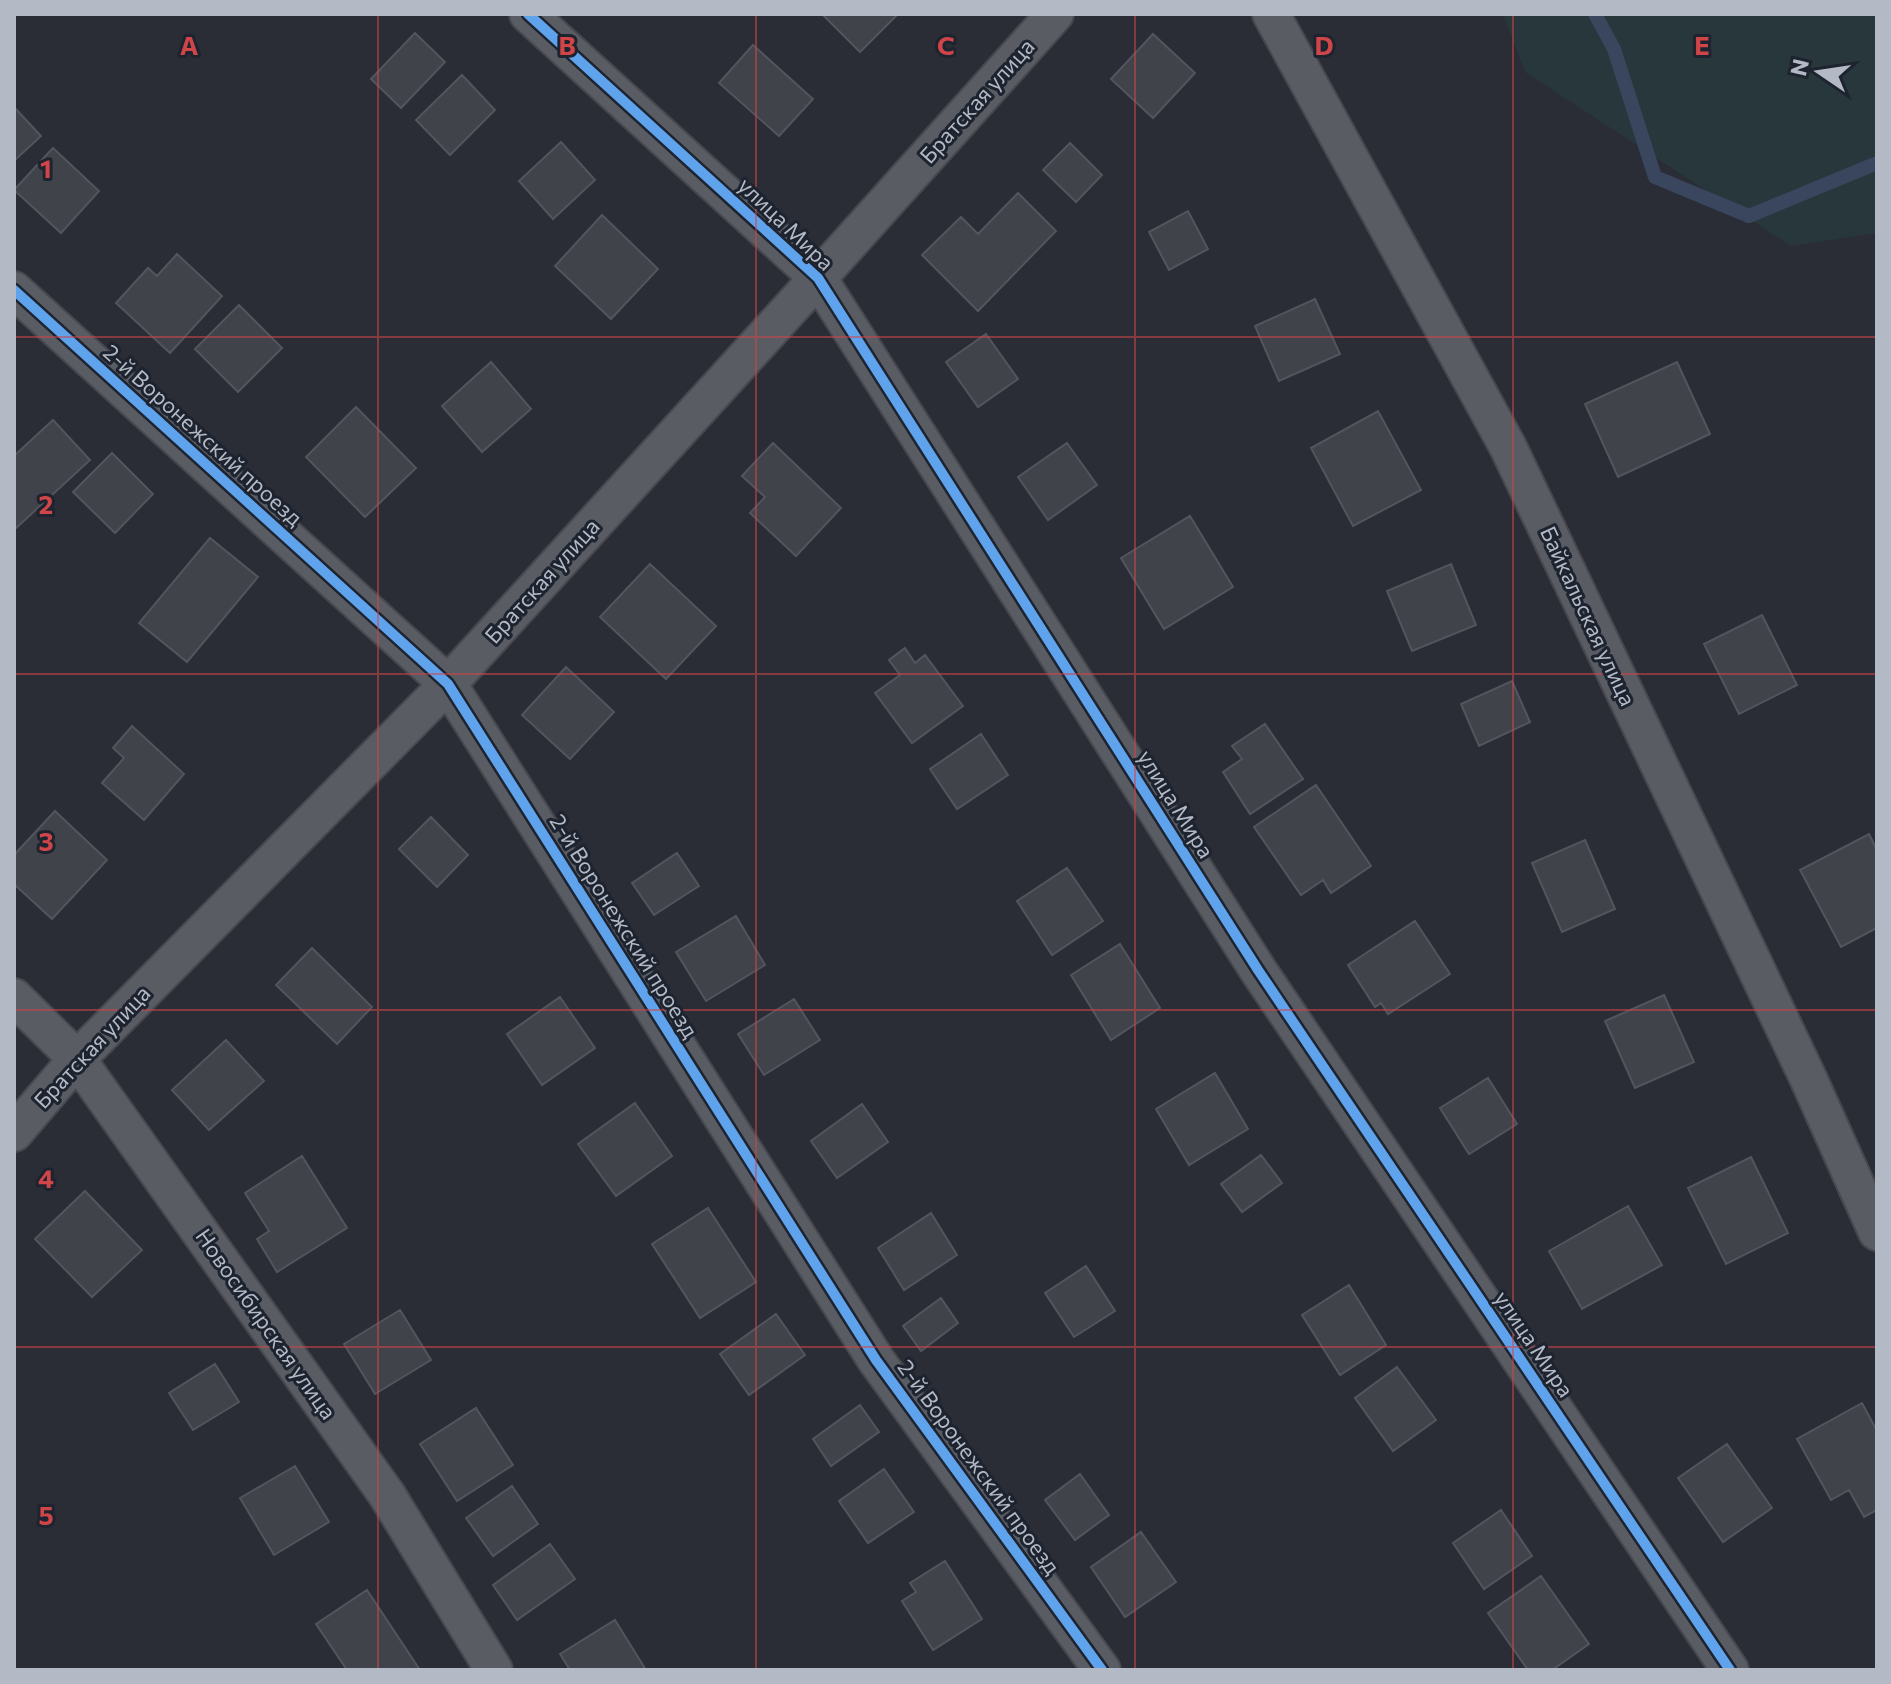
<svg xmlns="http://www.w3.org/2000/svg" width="1891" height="1684" viewBox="0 0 1891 1684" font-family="Commissioner,sans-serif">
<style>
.green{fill:#28373b}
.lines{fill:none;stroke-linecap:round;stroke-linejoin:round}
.stream{stroke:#39465e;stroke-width:14}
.building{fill:#40434a;stroke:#51555d;stroke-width:2}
.minor-casing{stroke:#46484e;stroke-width:40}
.minor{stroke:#595c63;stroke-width:36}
.cycleway-casing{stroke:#1d232f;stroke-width:15}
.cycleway{stroke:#60a3ed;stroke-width:10}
.grid{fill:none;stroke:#cf4548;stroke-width:2;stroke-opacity:0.55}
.labels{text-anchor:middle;stroke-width:6;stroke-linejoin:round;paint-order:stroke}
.street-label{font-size:22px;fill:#b4b9c6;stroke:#1d232f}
.grid-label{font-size:26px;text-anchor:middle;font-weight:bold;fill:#cf4548;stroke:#1d232f;stroke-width:6;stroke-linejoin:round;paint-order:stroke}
</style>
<rect width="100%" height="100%" fill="#2a2d35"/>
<!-- green -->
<path class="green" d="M1503,14H1877V233L1791,246L1525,72Z"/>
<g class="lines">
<!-- stream -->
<path class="stream" d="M1595,14L1614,49L1655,177L1749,216L1877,163"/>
</g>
<!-- building -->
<path class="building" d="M822,14H898L860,52Z
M415,33L445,62L401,108L371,79Z
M1153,34L1195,73L1153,118L1111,79Z
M753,45L813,99L779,136L719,83Z
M462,75L495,110L450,155L416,120Z
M14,107L41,136L14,161Z
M561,142L595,180L553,219L519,181Z
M1070,143L1102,175L1076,202L1043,170Z
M53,148L99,191L61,233L14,190Z
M1018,193L1056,231L978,311L922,255L961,217L978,234Z
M1188,211L1208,249L1169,270L1149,232Z
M602,215L658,269L611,319L555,266Z
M177,254L222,296L170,353L116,303L148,268L157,276Z
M1315,299L1340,354L1279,381L1255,326Z
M239,305L282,348L238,392L195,349Z
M986,334L1018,379L978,407L946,362Z
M491,362L531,409L482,452L442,406Z
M1677,362L1710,434L1618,477L1585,404Z
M356,407L416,468L365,517L306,457Z
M1378,411L1421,490L1353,526L1311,448Z
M53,420L90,460L14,530V456Z
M773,443L841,508L796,556L750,513L765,497L742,476Z
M1067,443L1097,485L1048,520L1018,477Z
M112,453L153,494L115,533L73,492Z
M1190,516L1233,587L1164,629L1121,558Z
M210,538L258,577L187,662L139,623Z
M650,564L716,626L666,679L600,617Z
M1451,564L1476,625L1412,651L1387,591Z
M1762,615L1797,685L1739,714L1704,644Z
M905,648L915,663L925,655L963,706L912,743L875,693L900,675L889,660Z
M566,667L614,712L570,759L522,715Z
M1512,681L1530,722L1479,746L1461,704Z
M1265,724L1303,779L1250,814L1223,772L1242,759L1232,746Z
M132,726L184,774L144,820L102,783L124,758L113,748Z
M981,734L1008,775L957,809L930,769Z
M1316,785L1371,866L1331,893L1323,880L1301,895L1254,827Z
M55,811L107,860L52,919L14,884V855Z
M431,817L468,855L437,887L399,849Z
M1869,834L1877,850V928L1841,947L1800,870Z
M1585,840L1615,909L1562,932L1532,863Z
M677,853L699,886L654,915L632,883Z
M1067,868L1103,921L1052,955L1017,901Z
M736,916L765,965L706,1001L676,952Z
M1415,921L1450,974L1388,1014L1381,1003L1375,1007L1348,965Z
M1120,944L1160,1008L1111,1040L1071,975Z
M312,948L372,1007L337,1044L276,985Z
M1664,995L1694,1062L1635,1088L1605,1021Z
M560,997L595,1048L542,1085L507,1034Z
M794,999L820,1040L764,1075L738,1034Z
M226,1040L264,1081L209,1130L172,1090Z
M1215,1073L1248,1129L1189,1165L1156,1109Z
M1488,1078L1517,1124L1469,1154L1440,1108Z
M635,1103L672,1156L616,1196L578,1144Z
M862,1104L888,1142L837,1178L811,1141Z
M1261,1155L1282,1183L1242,1212L1221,1184Z
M302,1156L347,1228L277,1272L257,1239L269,1231L245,1193Z
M1751,1157L1788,1233L1726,1264L1688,1188Z
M85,1191L142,1250L92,1297L35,1239Z
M1628,1206L1662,1265L1582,1309L1549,1251Z
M708,1208L756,1282L700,1318L652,1244Z
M931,1213L957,1255L904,1290L878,1248Z
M1086,1266L1115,1311L1074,1337L1045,1293Z
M1349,1285L1386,1345L1340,1375L1302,1315Z
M941,1298L958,1323L921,1351L903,1326Z
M400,1310L431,1360L375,1394L344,1344Z
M776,1314L805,1355L749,1395L720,1354Z
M215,1364L239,1402L193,1430L169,1393Z
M1397,1367L1436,1420L1393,1451L1355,1398Z
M1862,1403L1877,1431V1510L1864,1517L1849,1490L1831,1500L1797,1439Z
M860,1405L879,1432L831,1466L813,1439Z
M476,1408L513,1465L457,1501L420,1444Z
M1727,1444L1772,1508L1723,1542L1678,1478Z
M295,1466L329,1522L274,1555L240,1498Z
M884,1469L914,1512L868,1543L839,1501Z
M1080,1474L1109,1515L1075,1540L1045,1500Z
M512,1486L538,1524L493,1556L466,1518Z
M1501,1510L1532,1556L1484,1589L1453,1543Z
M1141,1532L1176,1582L1125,1617L1091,1567Z
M550,1544L575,1579L517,1620L493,1585Z
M945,1561L982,1619L933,1650L902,1601L916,1592L910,1583Z
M1541,1576L1589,1644L1552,1670H1528L1488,1613Z
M367,1590L420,1670H347L316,1624Z
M615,1620L646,1670H570L560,1654Z"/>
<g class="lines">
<!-- minor casing -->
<g class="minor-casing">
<path id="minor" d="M528,14L818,278L1258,970L1730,1670
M1271,14L1508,447L1809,1080L1877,1232
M14,290L448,684L876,1360L1102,1670
M14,997L77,1059L387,1495L494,1670
M14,1133L77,1059L448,684L818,278L1055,14"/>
</g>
<!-- minor -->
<use href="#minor" class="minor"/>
<!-- cycleway casing -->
<g class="cycleway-casing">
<path id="cycleway" d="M528,14L818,278L1258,970L1730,1670
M14,290L448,684L876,1360L1102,1670"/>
</g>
<!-- cycleway -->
<use href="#cycleway" class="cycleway"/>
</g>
<!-- grid -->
<path class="grid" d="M378,14V1670M756,14V1670M1135,14V1670M1513,14V1670M14,337H1877M14,674H1877M14,1010H1877M14,1347H1877"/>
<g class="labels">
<!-- street labels -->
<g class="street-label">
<text transform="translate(977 101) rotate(-48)" y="8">Братская улица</text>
<text transform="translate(786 224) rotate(44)" y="8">улица Мира</text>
<text transform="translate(203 435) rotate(42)" y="8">2-й Воронежский проезд</text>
<text transform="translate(542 581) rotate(-48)" y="8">Братская улица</text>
<text transform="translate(1588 616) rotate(65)" y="8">Байкальская улица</text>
<text transform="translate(1176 804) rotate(58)" y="8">улица Мира</text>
<text transform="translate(624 926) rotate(58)" y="8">2-й Воронежский проезд</text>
<text transform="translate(92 1047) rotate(-47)" y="8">Братская улица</text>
<text transform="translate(266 1324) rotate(55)" y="8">Новосибирская улица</text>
<text transform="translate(1534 1344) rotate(56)" y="8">улица Мира</text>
<text transform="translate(979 1467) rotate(54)" y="8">2-й Воронежский проезд</text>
</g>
</g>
<g class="grid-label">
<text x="189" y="55">A</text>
<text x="567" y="55">B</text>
<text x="946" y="55">C</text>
<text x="1324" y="55">D</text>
<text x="1702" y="55">E</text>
<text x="46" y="178">1</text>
<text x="46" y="514">2</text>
<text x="46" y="851">3</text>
<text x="46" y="1188">4</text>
<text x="46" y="1525">5</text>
</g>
<!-- border -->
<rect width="1891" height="1684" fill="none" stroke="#b4b9c6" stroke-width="32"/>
<!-- north arrow -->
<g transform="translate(1819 72) rotate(283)" stroke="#1d232f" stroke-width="6" paint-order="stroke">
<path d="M0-6L14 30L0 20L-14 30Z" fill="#b4b9c6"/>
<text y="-12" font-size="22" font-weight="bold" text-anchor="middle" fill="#b4b9c6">N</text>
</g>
</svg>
